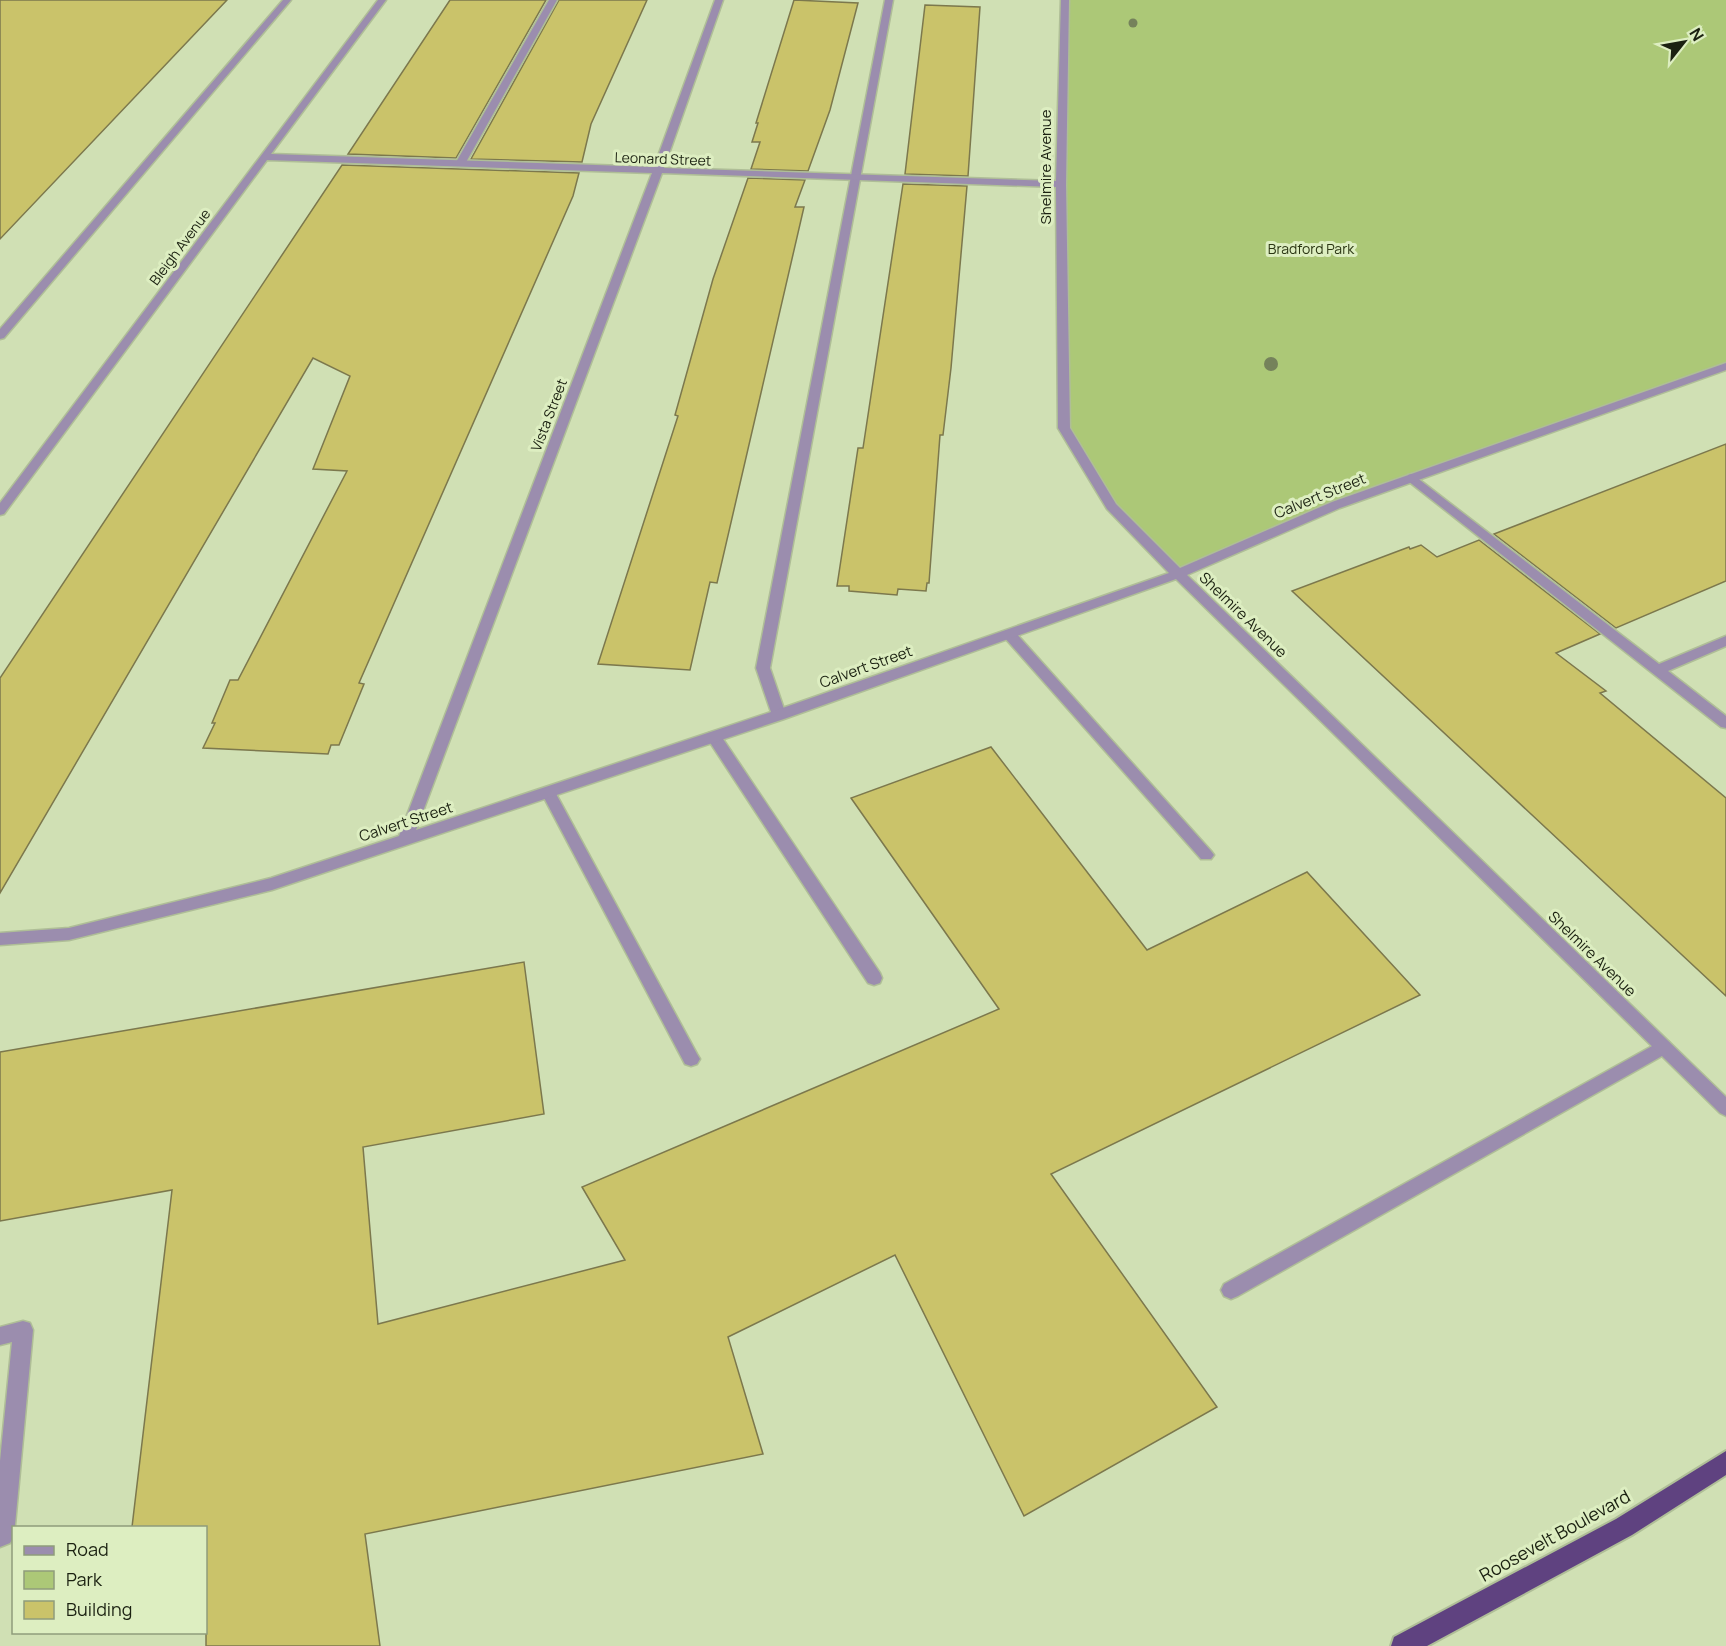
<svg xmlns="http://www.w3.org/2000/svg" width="1726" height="1646" viewBox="0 0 1726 1646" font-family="Manrope,sans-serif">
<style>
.green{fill:#acc877}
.building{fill:#cac36a;stroke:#7c784d;stroke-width:1.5}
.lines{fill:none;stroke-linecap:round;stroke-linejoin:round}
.service-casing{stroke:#afbe97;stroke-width:3}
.minor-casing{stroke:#afbe97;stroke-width:3}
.trunk-casing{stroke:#afbe97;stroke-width:4}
.service{fill:#9b8dae;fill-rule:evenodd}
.minor{fill:#9b8dae;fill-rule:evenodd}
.trunk{fill:#5f4280;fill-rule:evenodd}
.tree{fill:#75825b}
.labels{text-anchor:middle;stroke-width:6;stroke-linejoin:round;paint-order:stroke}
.far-street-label{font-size:14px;fill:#1b2111;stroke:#ddeec1}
.far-park-label{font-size:14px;fill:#2b3613;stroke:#ddeec1}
.street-label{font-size:15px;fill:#1b2111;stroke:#ddeec1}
.near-street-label{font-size:18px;fill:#1b2111;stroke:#ddeec1}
</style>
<rect width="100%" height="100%" fill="#d0e0b4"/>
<!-- green -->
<path class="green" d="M1065,0H1726V366L1336,505L1178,574L1111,506L1064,428Z"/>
<!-- building -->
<path class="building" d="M0,0H227L0,239Z
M450,0H546L456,158L348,154Z
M559,0H647L591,124L582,162L471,159Z
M794,0L858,3L830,110L808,171L751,169L760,142H752L758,123H756Z
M925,5L980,7L968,176L905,174Z
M342,165L579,173L573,196L359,683L364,684L339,745H331L328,754L203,748L215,723H212L230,680H238L347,471L313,469L350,376L313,358L0,893V678Z
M748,178L805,180L795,207H804L717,583L710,582L690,670L598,664L678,416L675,415L713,279Z
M903,184L967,186L951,368L943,435H940L929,583H927L926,591L898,589L897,595L849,591V586H837L858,448H863Z
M1726,444V581L1616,628L1494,534Z
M1479,540L1600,634L1556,653L1606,691L1600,693L1726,798V996L1292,591L1409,547L1410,549L1421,545L1437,557Z
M991,747L1147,950L1307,872L1420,995L1051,1174L1217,1407L1024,1516L895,1255L728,1337L763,1454L365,1534L380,1646H206V1527H132L172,1190L0,1221V1052L524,962L544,1114L363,1147L378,1324L625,1260L582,1187L999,1009L851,798Z"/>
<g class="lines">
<!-- service casing -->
<g class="service-casing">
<path id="service" d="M283,0H291L4,338L0,339V329Z
M549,0H557L465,164L457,166L455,164Z
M885,0H893L770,668L786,715L779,720L772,715L756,668Z
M1412,474L1659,664L1726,636V646L1668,671L1726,716V728L1721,727L1408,481V475Z
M1009,630L1014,631L1211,851L1214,855L1211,859H1201L1004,637L1002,634Z
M714,732L719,733L880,973L882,978L880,983L874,985L868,983L709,741L707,737L709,733Z
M548,787L555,792L697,1054L700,1059L697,1064L691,1066L685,1064L541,792Z
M1663,1040L1669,1042L1671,1047L1669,1052L1238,1296L1231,1299L1224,1296L1221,1290L1224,1284Z
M23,1321L30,1323L33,1330L14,1536L10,1543L0,1547V1461L12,1342L0,1345V1327Z"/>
</g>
<!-- minor casing -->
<g class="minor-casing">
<path id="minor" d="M378,0H386L271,154L654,167L715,0H723L664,168L1056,181L1061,0H1069L1066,184L1070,428L1116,504L1180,568L1332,502L1726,363V370L1340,508L1187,575L1726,1097V1116L1720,1113L1176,579L784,719L272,890L69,940L0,945V933L69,928L271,878L399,836L652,173L267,160L4,514L0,515V503ZM662,173L1056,187L1058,428L1107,509L1169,573L774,711L416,830Z"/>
</g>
<!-- trunk casing -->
<g class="trunk-casing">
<path id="trunk" d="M1726,1451V1475L1632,1535L1427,1646H1391L1394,1637L1616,1519Z"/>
</g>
<!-- service -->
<use href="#service" class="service"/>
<!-- minor -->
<use href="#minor" class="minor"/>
<!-- trunk -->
<use href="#trunk" class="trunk"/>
</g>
<!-- trees -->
<g class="tree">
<circle cx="1133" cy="23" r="4.5"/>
<circle cx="1271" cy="364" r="7"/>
</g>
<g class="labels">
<!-- far-street labels -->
<g class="far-street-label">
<text transform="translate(663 159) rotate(2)" y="5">Leonard Street</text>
<text transform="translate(180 247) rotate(-53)" y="5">Bleigh Avenue</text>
<text transform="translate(549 415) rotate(-69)" y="5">Vista Street</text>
</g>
<!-- far-park labels -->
<g class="far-park-label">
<text x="1311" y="254">Bradford Park</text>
</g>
<!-- street labels -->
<g class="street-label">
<text transform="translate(1046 167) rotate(-90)" y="5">Shelmire Avenue</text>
<text transform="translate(1320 496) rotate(-22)" y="5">Calvert Street</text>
<text transform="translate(1243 615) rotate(44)" y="5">Shelmire Avenue</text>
<text transform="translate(866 667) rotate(-20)" y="5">Calvert Street</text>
<text transform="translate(406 822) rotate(-18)" y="5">Calvert Street</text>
<text transform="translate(1592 954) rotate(44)" y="5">Shelmire Avenue</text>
</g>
<!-- near-street labels -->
<g class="near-street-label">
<text transform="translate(1555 1536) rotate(-29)" y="6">Roosevelt Boulevard</text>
</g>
</g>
<!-- legend -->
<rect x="12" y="1526" width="195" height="108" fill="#ddeec1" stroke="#8f9c7b" stroke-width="1.5"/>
<rect x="24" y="1546" width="30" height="9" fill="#9b8dae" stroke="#8f9c7b" stroke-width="1.5"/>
<text x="66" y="1556" font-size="18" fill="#1b2111">Road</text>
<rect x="24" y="1571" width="30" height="18" fill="#acc877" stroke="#8f9c7b" stroke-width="1.5"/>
<text x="66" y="1586" font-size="18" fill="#1b2111">Park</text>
<rect x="24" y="1601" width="30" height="18" fill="#cac36a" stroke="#8f9c7b" stroke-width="1.5"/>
<text x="66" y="1616" font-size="18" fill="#1b2111">Building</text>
<!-- north arrow -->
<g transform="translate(1684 42) rotate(59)" stroke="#ddeec1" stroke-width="4.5" paint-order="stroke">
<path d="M0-4.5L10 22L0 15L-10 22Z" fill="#1b2111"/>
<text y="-9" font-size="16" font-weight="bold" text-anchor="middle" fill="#1b2111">N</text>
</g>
</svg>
